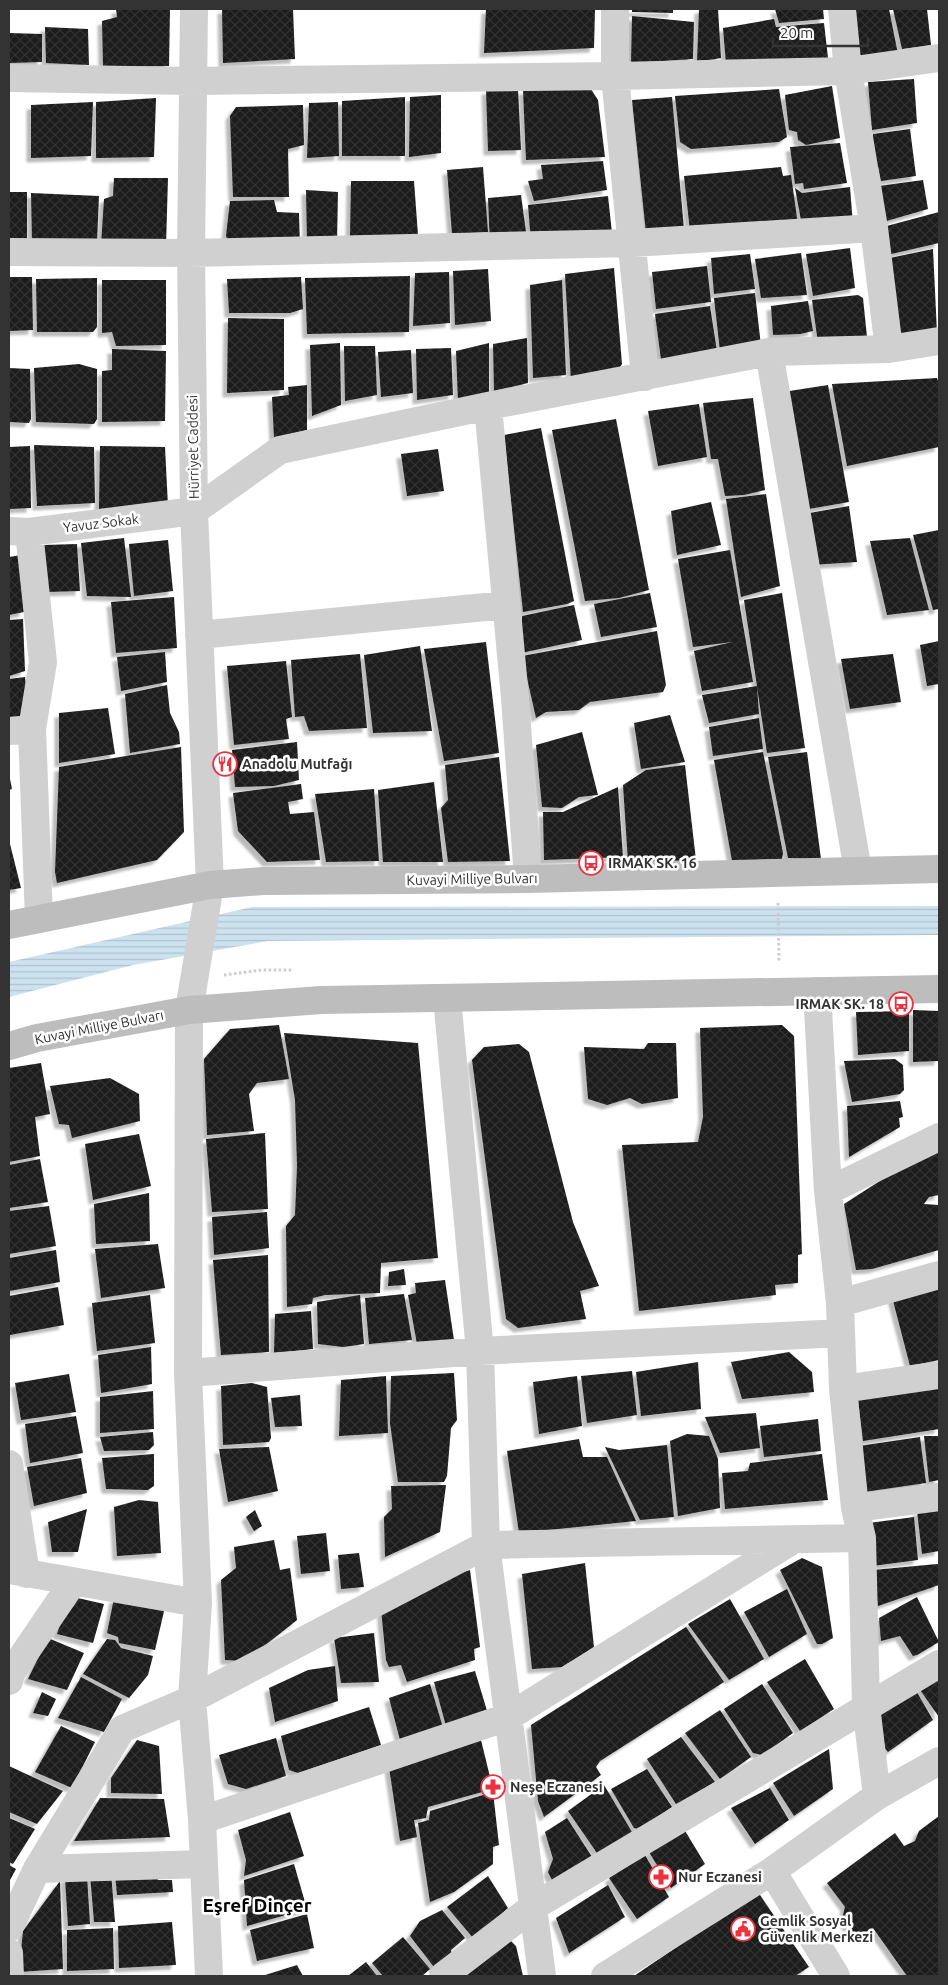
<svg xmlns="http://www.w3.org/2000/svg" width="948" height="1985" viewBox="0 0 948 1985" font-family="Ubuntu,sans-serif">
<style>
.water{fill:url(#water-rules)}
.building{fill:url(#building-cross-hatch);filter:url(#shadow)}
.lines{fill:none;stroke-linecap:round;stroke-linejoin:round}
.path{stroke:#cdcdcd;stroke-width:3;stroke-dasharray:2.5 2.5;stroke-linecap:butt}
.minor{stroke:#d0d0d0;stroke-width:28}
.secondary{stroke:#bdbdbd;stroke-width:28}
.labels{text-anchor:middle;stroke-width:5;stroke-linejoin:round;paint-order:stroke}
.street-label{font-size:14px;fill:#333;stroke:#fff}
.poi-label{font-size:14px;font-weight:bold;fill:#333;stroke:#fff;text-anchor:start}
.district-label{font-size:19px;font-weight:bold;fill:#000;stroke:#fff}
</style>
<defs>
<pattern id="water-rules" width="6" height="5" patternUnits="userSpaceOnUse" patternTransform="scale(1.25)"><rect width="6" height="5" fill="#cde2ef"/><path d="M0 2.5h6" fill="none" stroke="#b0c2cd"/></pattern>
<pattern id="building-cross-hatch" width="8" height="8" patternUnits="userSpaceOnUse" patternTransform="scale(1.25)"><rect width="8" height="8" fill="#1a1a1a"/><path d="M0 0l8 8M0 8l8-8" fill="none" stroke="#333"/></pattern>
<filter id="shadow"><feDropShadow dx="-4.5" dy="4.5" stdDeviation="1" flood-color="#0004"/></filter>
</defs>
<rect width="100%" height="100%" fill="#fff"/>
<!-- water -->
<path class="water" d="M939,906V935L268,941L133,965L9,997V962L252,907Z"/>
<!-- building -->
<path class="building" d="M116,9H170L169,66L103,67L102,21L117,17Z
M222,9H293L295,59L223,63Z
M486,9H595L594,48L484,53Z
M632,9H673V13L632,12Z
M699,9H718L721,58L697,62Z
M775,9H823L824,19L779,23Z
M854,9H889L898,54L859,58Z
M893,9H927L931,45L902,49Z
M632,16L694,22L693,59L631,63Z
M774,19L776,27L824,23L828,58L726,64L723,28Z
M45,27L88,29L89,65L46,63Z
M9,33L42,34V62L9,63Z
M914,79L917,123L872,130L868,82Z
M589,86L598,100L605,157L526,160L523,90Z
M832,86L840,138L806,145L798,140L797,132L789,130L785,95Z
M518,89L521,150L488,151L486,90Z
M779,89L787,137L779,142L691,149L680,142L675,96Z
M441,95V153L409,157L410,97Z
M405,97V156H342V101Z
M672,97L684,229L646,233L632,100Z
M156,98L154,157L96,158V102Z
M93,102L91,156L31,158V105Z
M338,102L339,156L307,158L309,103Z
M303,105L304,145L288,149L289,197H233L230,116L236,107Z
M910,129L916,176L881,181L878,166H871L873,134Z
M840,143L847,183L804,189L803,183L795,184L790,147Z
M603,161L607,190L534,201L528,181L543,179L541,165Z
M483,167L488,232L452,234L447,170Z
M781,167L783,176L791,175L798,225L690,231L684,176Z
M114,178H168L166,246L101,245L104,199L113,196Z
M923,180L928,209L883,222L879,186Z
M351,181H414L418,235L350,237Z
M850,187L853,225L803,231L795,188L802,193Z
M306,190L338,192L337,243L307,244Z
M9,192H27V240L9,243Z
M31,193L99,196L97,243L32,241Z
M521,195L527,239L490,245L488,198Z
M608,196L612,233L531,242L528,205Z
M274,200L277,212L299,213L300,248L230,245L226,236L230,201Z
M939,212V243L887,255L883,227Z
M850,248L855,288L813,296L806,254Z
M933,249L937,333L896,336L885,259Z
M801,253L807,295L761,298L755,259Z
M750,254L755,289L714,294L711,258Z
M707,266L711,302L656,309L652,272Z
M614,268L622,364L613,378L571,382L565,274Z
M488,269L491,321L455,325L453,271Z
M449,272L450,323L413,326L415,273Z
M410,276L409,332L307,334L305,278Z
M9,277H32L33,330L9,331Z
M301,277L303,309L290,313H229L227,279Z
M97,278V327L93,332H37L36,279Z
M102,280H166V345L116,346L112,332L102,333Z
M562,280L566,375L533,378L530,285Z
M755,293L761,346L720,351L714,298Z
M858,295L863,298L867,337L818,343L812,300Z
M808,301L813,331L800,334L773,335L771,306Z
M710,306L718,358L662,367L655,314Z
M228,318L284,319V390L227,393Z
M527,338L528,383L494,391L493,344Z
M340,343L341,405L312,416L310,345Z
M489,343V393L458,402L456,351Z
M344,346H375L377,395L345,401Z
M451,348L453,395L417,400L416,349Z
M112,349L166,351L165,421L102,422V371L112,370Z
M411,350L413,393L381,397L378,352Z
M79,364L97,369V419L94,424L36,422L34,368Z
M9,368L30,369L31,419L29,423L9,422Z
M937,378L939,384V447L847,466L832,384Z
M307,385V430L274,438L272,397L289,395L288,387Z
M828,385L849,502L803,510L783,392Z
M753,398L765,490L744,495L725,496L718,459H711L703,403Z
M699,404L707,457L658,466L648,411Z
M616,419L649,590L619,598L585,601L552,430Z
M541,428L574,601L567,604L523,612L504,435Z
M34,445L94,447L95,503L37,506Z
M30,446L31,508L9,509V447Z
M100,446L165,447L168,506L99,509Z
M438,449L444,491L407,496L401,454Z
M766,494L780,586L741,597L726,499Z
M711,502L721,545L677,555L671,511Z
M849,506L857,562L811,565L804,514Z
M939,530V609L933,610L913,535Z
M124,538L131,597L87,596L81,543Z
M910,538L929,610L887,615L870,541Z
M168,540L173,591L134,596L129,544Z
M77,544L80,591L46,592L44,545Z
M730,550L753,682L702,691L694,651L732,642L693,647L678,559Z
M21,555L24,612L9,615V557Z
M650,593L657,627L601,637L594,604Z
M782,593L805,748L767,753L757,687L759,714L709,723L702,695L757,686L744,600Z
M174,597L177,648L116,653L111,602Z
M574,605L582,640L521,653L522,616Z
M23,619L25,671L9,676V620Z
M657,631L666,685L663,692L590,702L579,710L546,712L536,718L522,656Z
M939,641V684L927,686L920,645Z
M486,642L499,753L444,761L424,649Z
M420,646L432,731L373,733L364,655Z
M165,652L167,682L121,691L117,657Z
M360,654L367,728L309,731L304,716L295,717L291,660Z
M893,654L901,702L850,709L841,659Z
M286,661L292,717L286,719L289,739L234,745L227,666Z
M25,677L29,710L21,718L9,720V679Z
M167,685L170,713L179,732L180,744L130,753L125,694Z
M108,708L115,754L59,763V713Z
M670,715L685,762L641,769L634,723Z
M759,718L763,749L713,756L709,727Z
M582,732L598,795L579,797L562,808L542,807L536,745Z
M297,742L299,780L274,786L235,787L232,750Z
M181,747L184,832L157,860L57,883L55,872L59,767Z
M763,752L783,853L782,859L732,861L714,760Z
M807,752L821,859L788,858L768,757Z
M499,757L510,861L448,862L441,808L448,800L445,765Z
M685,765L696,860L628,862L623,785L646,770Z
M9,774L12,789L9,790Z
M434,782L443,862H383L378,790Z
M301,784L303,799L288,802L290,814L314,812L320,860L267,862L238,831L233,793Z
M618,787L623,857L544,860L543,812H563Z
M374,789L379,861L326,862L315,794Z
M9,840L21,888L9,890Z
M913,1010L939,1011V1061L913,1062Z
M909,1011V1051L858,1055L856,1012Z
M279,1025L289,1079L257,1083L249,1094L254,1131L207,1135L204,1059L230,1029Z
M782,1025L794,1036L802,1254L798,1255V1283L775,1285L776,1295L639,1311L622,1145L698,1142L703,1117L700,1028Z
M284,1033L418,1043L438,1258L381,1263L380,1293L325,1295L313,1298L312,1304L287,1307L286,1226L295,1215L297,1166L295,1100Z
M648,1043H676L678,1098L642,1104L630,1098L607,1105L588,1099L584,1047L644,1049Z
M519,1044L529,1052L573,1222L599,1286L580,1291L586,1319L518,1328L506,1319L472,1060L484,1047Z
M895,1059L903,1065L904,1090L900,1094L852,1102L844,1061Z
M41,1063L50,1114L35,1117L40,1156L9,1162V1068Z
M110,1078L139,1094L140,1121L72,1138L69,1125L59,1124L50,1086Z
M900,1101L903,1117L899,1118L900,1127L849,1157L847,1106Z
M265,1133L268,1209L212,1212L206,1139Z
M139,1134L151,1186L93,1200L85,1144Z
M939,1143V1195L929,1197L924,1204L939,1205V1250L872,1269L856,1270L844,1204Z
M40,1159L48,1202L9,1208V1165Z
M149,1193L150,1241L96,1244L94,1204Z
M49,1206L56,1246L9,1254V1211Z
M267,1212L269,1248L214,1255L212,1217Z
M158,1244L165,1288L101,1298L95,1249Z
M56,1250L60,1282L9,1291V1258Z
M268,1255L269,1352L221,1355L213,1260Z
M404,1269L406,1285L388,1286L389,1272Z
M445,1280L454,1340L417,1344L408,1295L416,1293L415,1283Z
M939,1282V1360L910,1366L891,1293Z
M58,1287L64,1325L10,1335L9,1296Z
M404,1294L412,1340L369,1344L365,1298Z
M150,1295L155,1343L97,1351L92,1303Z
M360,1295L364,1344L343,1347L318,1344L317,1302Z
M311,1311L313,1349L274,1353L275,1314Z
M151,1347L152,1384L101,1393L98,1355Z
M789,1352L812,1372L814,1392L742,1399L731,1362Z
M698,1362L701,1409L641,1416L636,1372Z
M632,1371L637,1415L587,1423L581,1376Z
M454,1373L457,1420L451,1428L447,1476L444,1482H398L390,1423L391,1376Z
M69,1374L76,1412L21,1420L15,1383Z
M386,1376L388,1433L339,1436L341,1380Z
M577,1376L582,1426L539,1434L533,1382Z
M252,1383L267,1387L271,1438L269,1442L223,1445L221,1386Z
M939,1387V1429L863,1441L858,1400Z
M153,1391L154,1429L100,1433V1397Z
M300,1395L302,1426L275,1427L271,1398Z
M756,1413L760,1448L720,1453L705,1417Z
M76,1416L83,1453L30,1463L25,1424Z
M818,1419L821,1451L764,1457L760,1426Z
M153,1432L154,1445L149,1450L104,1451L100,1437Z
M687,1434L709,1436L718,1459L720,1508L678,1516L670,1441Z
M924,1436H939V1480L929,1482Z
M920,1437L926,1483L864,1492L859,1446Z
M579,1439L583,1457H607L636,1521L519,1533L507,1451Z
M667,1445L674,1517L640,1520L605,1447L619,1450Z
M269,1447L278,1491L228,1502L219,1449Z
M154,1454V1486L148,1490L106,1489L102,1458Z
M822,1454L828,1500L725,1509L722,1473L748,1471L750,1463Z
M81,1458L87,1493L34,1506L27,1467Z
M446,1485L440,1532L385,1557L384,1517L392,1509L391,1486Z
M139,1500L158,1502L161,1553L117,1556L114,1507Z
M87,1509L78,1552H52L48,1522Z
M939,1509V1551L922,1554L917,1511Z
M255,1510L262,1526L254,1531L246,1517Z
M914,1517L918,1560L872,1566L869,1523Z
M326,1533L330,1571L301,1574L297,1536Z
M274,1540L280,1570L290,1568L297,1620L245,1661L225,1660L221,1580L236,1568L234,1547Z
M359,1553L364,1587L341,1589L338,1555Z
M802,1558L822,1567L833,1638L822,1644H817L780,1570Z
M585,1563L594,1647L562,1667L532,1669L522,1574Z
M937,1564L939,1565V1585L878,1606L873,1570Z
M470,1570L480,1647L474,1649L475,1660L407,1682L401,1665L389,1667L386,1660L381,1609L437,1580Z
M787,1589L807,1634L769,1657L744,1612Z
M69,1596L104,1604L93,1643L57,1634Z
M917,1597L939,1642L917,1655L913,1656L900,1636L881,1641L879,1618Z
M114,1598L165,1607L155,1650L119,1643L118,1637L107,1633Z
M730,1599L764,1659L729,1680L688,1624Z
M686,1627L724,1682L600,1761L596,1767L601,1775L544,1817L538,1801L531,1725Z
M374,1633L379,1682L341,1683L334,1638Z
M48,1638L84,1653L67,1690L28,1679Z
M107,1639L115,1640L121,1648L153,1656L148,1675L129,1698L83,1674Z
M805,1659L834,1709L800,1731L767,1682Z
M335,1666L338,1701L275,1722L269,1688L308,1670Z
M475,1671L488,1714L446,1726L434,1682Z
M939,1674V1717L918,1687Z
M81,1677L122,1699L104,1732L58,1718Z
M430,1684L444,1731L400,1740L389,1698Z
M762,1684L793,1733L762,1755L753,1753L724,1709Z
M915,1689L933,1720L888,1752L873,1734V1715Z
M42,1692L56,1699L48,1716L33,1713Z
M369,1707L381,1745L298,1773L289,1770L281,1736Z
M720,1710L751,1757L720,1779L685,1733Z
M61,1726L95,1742L72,1788L35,1772Z
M480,1736L493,1789L428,1807L426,1818L414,1820L417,1837L400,1841L389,1767Z
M681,1737L715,1782L676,1804L647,1759Z
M276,1738L286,1776L246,1789L228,1784L219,1755Z
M137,1740L159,1746L162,1794L111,1793V1778Z
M829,1749L833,1789L794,1816L773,1783Z
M9,1766L63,1791L37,1824L9,1812Z
M647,1769L672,1807L639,1829L634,1828L611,1789Z
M604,1785L632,1832L599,1856L568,1811Z
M770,1788L789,1820L755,1844L731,1808Z
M493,1792L499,1845L493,1847V1864L454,1892L430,1902L418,1823L429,1820L430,1811Z
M100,1798L164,1799L170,1837L74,1841Z
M290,1812L304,1856L244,1876L246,1860L238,1830Z
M939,1816V1976H907L873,1928L856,1939L842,1919L845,1907L827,1883L895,1833L904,1846L915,1841L919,1831Z
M9,1818L35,1829L13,1864L9,1862Z
M567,1818L594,1860L553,1882L548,1872L553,1859L545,1832Z
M684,1829L705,1864L671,1888L649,1852Z
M645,1855L669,1897L637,1919L609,1878Z
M294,1864L307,1909L247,1926L244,1880Z
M9,1865L16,1869L9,1882Z
M111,1872L115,1922H94L90,1874Z
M154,1872L158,1880H172L173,1892L117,1895L115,1873Z
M87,1876L90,1924L68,1926L65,1878Z
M488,1876L508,1908L474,1939L447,1907Z
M60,1881L63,1969L19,1972L23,1931Z
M608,1885L625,1917L569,1953L556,1918Z
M758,1892L809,1967L795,1976H634Z
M442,1910L465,1938L451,1950L453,1961L437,1971L410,1936L420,1921Z
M307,1914L314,1948L257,1961L250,1930Z
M172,1922L176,1965L119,1968L118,1926Z
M113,1928L114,1969L67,1971V1930Z
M403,1937L430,1969L422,1976H383L372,1963Z
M511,1941L516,1946L523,1976H463Z
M366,1962L377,1976H348Z
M297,1965L303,1976H262Z"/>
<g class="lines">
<!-- path -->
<path class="path" d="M778,903L779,962
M224,975L262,970H293"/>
<!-- minor -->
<path class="minor" d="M194,9L191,253L194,511L210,885L189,1010L188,1373L198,1603L192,1699L202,1820L209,1976
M615,9V76L645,377
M842,9L848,71L874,228L889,349
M9,78L192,81L615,76L848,71L939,58
M9,252L191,253L633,243L874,228
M769,352L858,871
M488,406L515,698L528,879
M9,531L29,532L194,511L280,450L488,406L769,352L889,349L939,341
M29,532L43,662L32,729L39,919
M199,635L506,605
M9,731L32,729
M817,991L828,1191L840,1303L843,1389L855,1508L862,1538L866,1706L877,1796
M447,998L480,1351L486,1545L542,1976
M828,1191L939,1137
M840,1303L939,1275
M188,1373L480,1351L841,1333
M843,1389L939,1375
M9,1464L26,1574
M855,1508L939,1497
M9,1570L198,1603
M9,1681L11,1673L73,1582
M202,1820L508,1717L793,1540
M37,1869L204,1864
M772,1871L836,1976
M9,1928L37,1869L122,1729L192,1699L486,1545L862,1538
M9,1953L10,1976
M443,1976L533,1907L939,1664
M605,1976L772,1871L877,1796L939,1761"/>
<!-- secondary -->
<path class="secondary" d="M9,925L210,885L263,881L528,879L939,869
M9,1046L37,1038L189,1010L321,1000L939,989"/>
</g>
<!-- icons -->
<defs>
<g id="restaurant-ring" transform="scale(1.25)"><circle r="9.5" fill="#fff" stroke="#eb3340" stroke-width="1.5"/><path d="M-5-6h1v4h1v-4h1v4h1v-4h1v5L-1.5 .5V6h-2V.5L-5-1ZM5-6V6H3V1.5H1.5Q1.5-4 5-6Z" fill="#eb3340"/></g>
<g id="bus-ring" transform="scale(1.25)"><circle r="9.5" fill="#fff" stroke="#eb3340" stroke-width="1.5"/><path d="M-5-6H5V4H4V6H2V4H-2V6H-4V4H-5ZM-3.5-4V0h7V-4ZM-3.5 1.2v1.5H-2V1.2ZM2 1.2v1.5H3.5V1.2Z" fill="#eb3340"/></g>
<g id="pharmacy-ring" transform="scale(1.25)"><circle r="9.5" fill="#fff" stroke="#eb3340" stroke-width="1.5"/><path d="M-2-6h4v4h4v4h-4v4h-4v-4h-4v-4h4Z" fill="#eb3340"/></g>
<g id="civic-ring" transform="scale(1.25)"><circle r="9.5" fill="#fff" stroke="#eb3340" stroke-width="1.5"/><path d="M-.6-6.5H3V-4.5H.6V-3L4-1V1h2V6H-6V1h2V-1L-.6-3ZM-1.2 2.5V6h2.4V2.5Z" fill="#eb3340"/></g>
</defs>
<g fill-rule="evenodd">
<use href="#restaurant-ring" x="225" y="764"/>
<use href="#bus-ring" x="591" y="863"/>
<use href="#bus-ring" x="901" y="1004"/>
<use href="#pharmacy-ring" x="493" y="1787"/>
<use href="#pharmacy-ring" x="661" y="1877"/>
<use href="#civic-ring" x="743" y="1929"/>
</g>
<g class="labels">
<!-- street labels -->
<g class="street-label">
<text transform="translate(193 447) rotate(-91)" y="5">Hürriyet Caddesi</text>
<text transform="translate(101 523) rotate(-7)" y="5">Yavuz Sokak</text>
<text transform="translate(472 879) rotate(-1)" y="5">Kuvayi Milliye Bulvarı</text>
<text transform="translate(99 1027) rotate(-11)" y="5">Kuvayi Milliye Bulvarı</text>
</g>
<!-- poi labels -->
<g class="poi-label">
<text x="242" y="769">Anadolu Mutfağı</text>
<text x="608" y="868">IRMAK SK. 16</text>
<text x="884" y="1009" text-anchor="end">IRMAK SK. 18</text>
<text x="510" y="1792">Neşe Eczanesi</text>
<text x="678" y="1882">Nur Eczanesi</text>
<text x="760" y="1926">Gemlik Sosyal<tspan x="760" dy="16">Güvenlik Merkezi</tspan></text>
</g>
<!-- district labels -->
<g class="district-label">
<text x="257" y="1912">Eşref Dinçer</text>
</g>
</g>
<!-- border -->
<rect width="948" height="1985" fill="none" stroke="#333333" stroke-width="20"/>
<!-- scale -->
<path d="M773 38v8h95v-8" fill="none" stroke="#333333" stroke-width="2.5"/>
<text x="780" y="38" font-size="15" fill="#333333" stroke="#ffffff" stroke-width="4" paint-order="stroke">20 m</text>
</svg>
